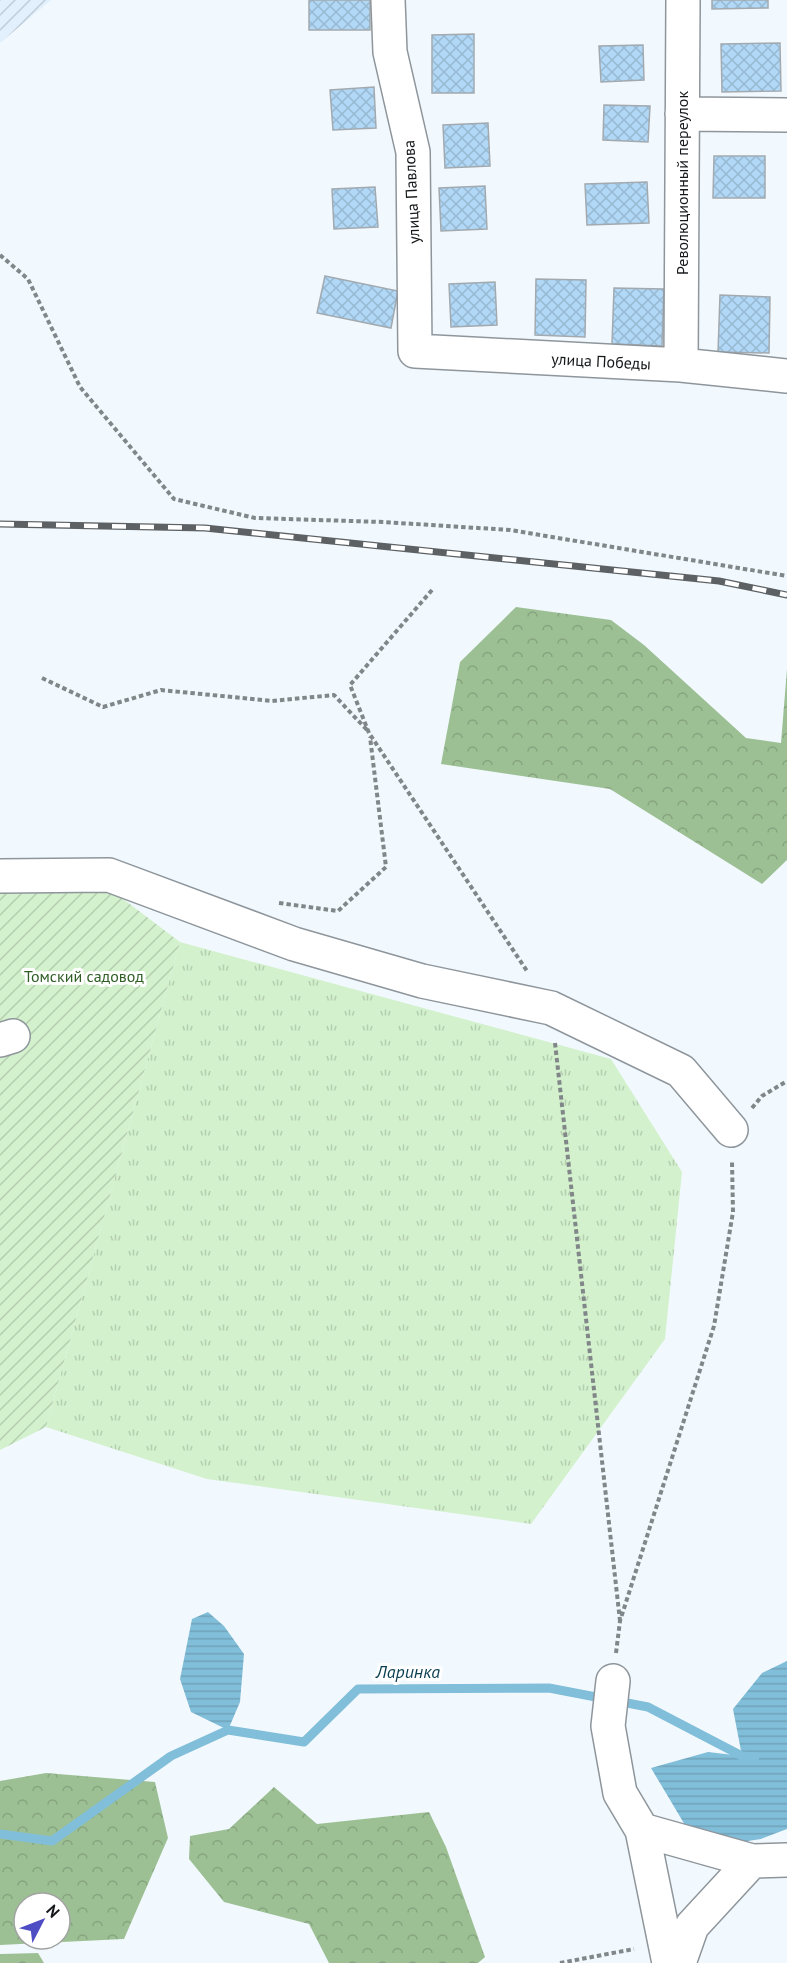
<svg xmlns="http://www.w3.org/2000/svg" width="787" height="1963" viewBox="0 0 787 1963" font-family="'PT Sans',sans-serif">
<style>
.industrial{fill:url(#industrial-furrows)}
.grass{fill:url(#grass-tufts)}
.forest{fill:url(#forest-crowns);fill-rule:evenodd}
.garden{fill:url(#garden-furrows)}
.water{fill:url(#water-rules)}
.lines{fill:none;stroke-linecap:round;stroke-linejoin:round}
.stream{stroke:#81bed9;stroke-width:9}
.building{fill:url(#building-cross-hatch);stroke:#a2aab0;stroke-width:1.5}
.minor-casing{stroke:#8e969c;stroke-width:36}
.path{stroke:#818689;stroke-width:4;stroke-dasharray:4.5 3;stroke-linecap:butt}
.minor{stroke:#fff;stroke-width:33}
.rail-casing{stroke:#5d6164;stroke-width:7}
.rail{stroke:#fff;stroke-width:4.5;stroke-dasharray:14;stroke-linecap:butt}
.labels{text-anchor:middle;stroke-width:6;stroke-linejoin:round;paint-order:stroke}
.street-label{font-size:16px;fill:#15181a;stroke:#fff}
.park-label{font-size:16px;fill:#2e5e24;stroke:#fff}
.water-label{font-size:18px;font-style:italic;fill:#093f52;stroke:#fff}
</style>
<defs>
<pattern id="industrial-furrows" width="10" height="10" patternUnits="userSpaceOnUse" patternTransform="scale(1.5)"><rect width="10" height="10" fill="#e1f0fc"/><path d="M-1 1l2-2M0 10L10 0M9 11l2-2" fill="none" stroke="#c0cdd7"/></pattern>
<pattern id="grass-tufts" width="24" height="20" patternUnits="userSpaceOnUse" patternTransform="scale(1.5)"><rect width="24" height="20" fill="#d3f1cd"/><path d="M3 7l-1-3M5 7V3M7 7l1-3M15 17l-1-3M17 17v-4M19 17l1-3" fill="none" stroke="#b4ceaf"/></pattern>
<pattern id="forest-crowns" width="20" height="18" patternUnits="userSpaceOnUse" patternTransform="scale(1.5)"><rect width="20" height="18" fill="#9cc094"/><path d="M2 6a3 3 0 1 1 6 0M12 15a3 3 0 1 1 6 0" fill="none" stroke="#86a47f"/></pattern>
<pattern id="garden-furrows" width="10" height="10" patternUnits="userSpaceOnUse" patternTransform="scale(1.5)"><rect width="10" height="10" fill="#d3f1cd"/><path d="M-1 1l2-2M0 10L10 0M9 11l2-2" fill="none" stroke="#b4ceaf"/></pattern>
<pattern id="water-rules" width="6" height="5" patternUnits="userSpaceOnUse" patternTransform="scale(1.5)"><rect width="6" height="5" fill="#81bed9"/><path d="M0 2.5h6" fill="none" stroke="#6fa3ba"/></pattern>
<pattern id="building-cross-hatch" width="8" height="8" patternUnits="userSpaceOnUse" patternTransform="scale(1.5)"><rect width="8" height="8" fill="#b1d8f6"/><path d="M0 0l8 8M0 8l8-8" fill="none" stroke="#97b9d2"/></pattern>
</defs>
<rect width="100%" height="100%" fill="#f2f9fe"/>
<!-- industrial -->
<path class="industrial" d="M0,0H51L0,43Z"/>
<!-- grass -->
<path class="grass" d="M180,942L611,1059L682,1172L665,1339L531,1524L207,1479L46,1427Z"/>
<!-- forest -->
<path class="forest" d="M516,607L611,620L644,645L746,738L781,743L787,669V860L762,884L610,789L441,764L460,662Z
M46,1773L155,1782L168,1838L124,1939L0,1945V1781ZM24,1903H60V1939H24Z
M274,1787L317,1824L429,1812L446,1847L485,1957L478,1963H329L309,1924L224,1902L189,1859L190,1836L229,1829Z
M38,1953L44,1963H0V1954Z"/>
<!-- garden -->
<path class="garden" d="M106,886L180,942L46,1427L0,1450V887Z"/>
<!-- water -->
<path class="water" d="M208,1612L224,1626L244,1654L240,1702L228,1730L191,1712L180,1679L192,1619Z
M787,1661V1829L761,1839L721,1845L685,1825L651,1768L708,1752L742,1756L733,1709L762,1673Z"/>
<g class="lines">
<!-- stream -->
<path class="stream" d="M0,1834L52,1841L171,1756L228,1730L304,1742L358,1689L549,1688L648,1707L742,1756L755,1757"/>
</g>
<!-- building -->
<path class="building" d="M309,0H370V30H309Z
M712,0H768V8L712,9Z
M474,34V93H432V35Z
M780,43L781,91L722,92L721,44Z
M643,45L644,80L601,82L599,46Z
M374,87L376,128L333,130L330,90Z
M604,105L650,106L648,142L603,140Z
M488,123L490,166L445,168L443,125Z
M714,156H765V198H713Z
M647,182L649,223L587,225L585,184Z
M485,186L487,229L441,231L439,188Z
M375,187L378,227L334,229L332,189Z
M325,276L398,291L391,328L317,313Z
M536,279L586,280L585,337L535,335Z
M495,282L497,325L451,327L449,284Z
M614,288L664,289L662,346L612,344Z
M720,295L770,297L769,353L718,352Z"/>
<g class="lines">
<!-- minor casing -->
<g class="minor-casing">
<path id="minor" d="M388,0L390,52L413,152L415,351L681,365L787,376
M682,114L787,115
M681,365L683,0
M0,876L109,875L294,944L422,981L551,1008L681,1071L731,1130
M0,1040L13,1036
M613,1681L608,1726L620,1793L642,1830L752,1861L787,1860
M642,1830L669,1963
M679,1963L692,1926L752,1861"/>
</g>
<!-- path -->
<path class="path" d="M0,255L28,279L80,387L174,499L255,518L383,522L510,530L787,576
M432,590L350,685L369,733L527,971
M42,678L103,707L161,690L272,701L334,695L367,730
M279,903L338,911L386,867L370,737
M555,1043L620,1621
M752,1108L762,1096L787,1081
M616,1653L620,1621L714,1326L733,1212L732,1161
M560,1963L634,1949"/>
<!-- minor -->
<use href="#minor" class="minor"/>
<!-- rail casing -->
<g class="rail-casing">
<path id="rail" d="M0,524L205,528L719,581L787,595"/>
</g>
<!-- rail -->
<use href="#rail" class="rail"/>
</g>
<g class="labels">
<!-- street labels -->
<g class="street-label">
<text transform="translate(682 183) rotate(-90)" y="6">Революционный переулок</text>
<text transform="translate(411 192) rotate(-93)" y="6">улица Павлова</text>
<text transform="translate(601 361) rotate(3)" y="6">улица Победы</text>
</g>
<!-- park labels -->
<g class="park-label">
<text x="84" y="982">Томский садовод</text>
</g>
<!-- water labels -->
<g class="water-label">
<text x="408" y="1678">Ларинка</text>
</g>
</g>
<!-- north arrow -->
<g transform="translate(42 1921) rotate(48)"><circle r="28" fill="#ffffff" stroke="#a1a3a3" stroke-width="1.5"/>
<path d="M0-4.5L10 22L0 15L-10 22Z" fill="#4f4dc4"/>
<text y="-9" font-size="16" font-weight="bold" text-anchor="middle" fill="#15181a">N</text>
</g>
</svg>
